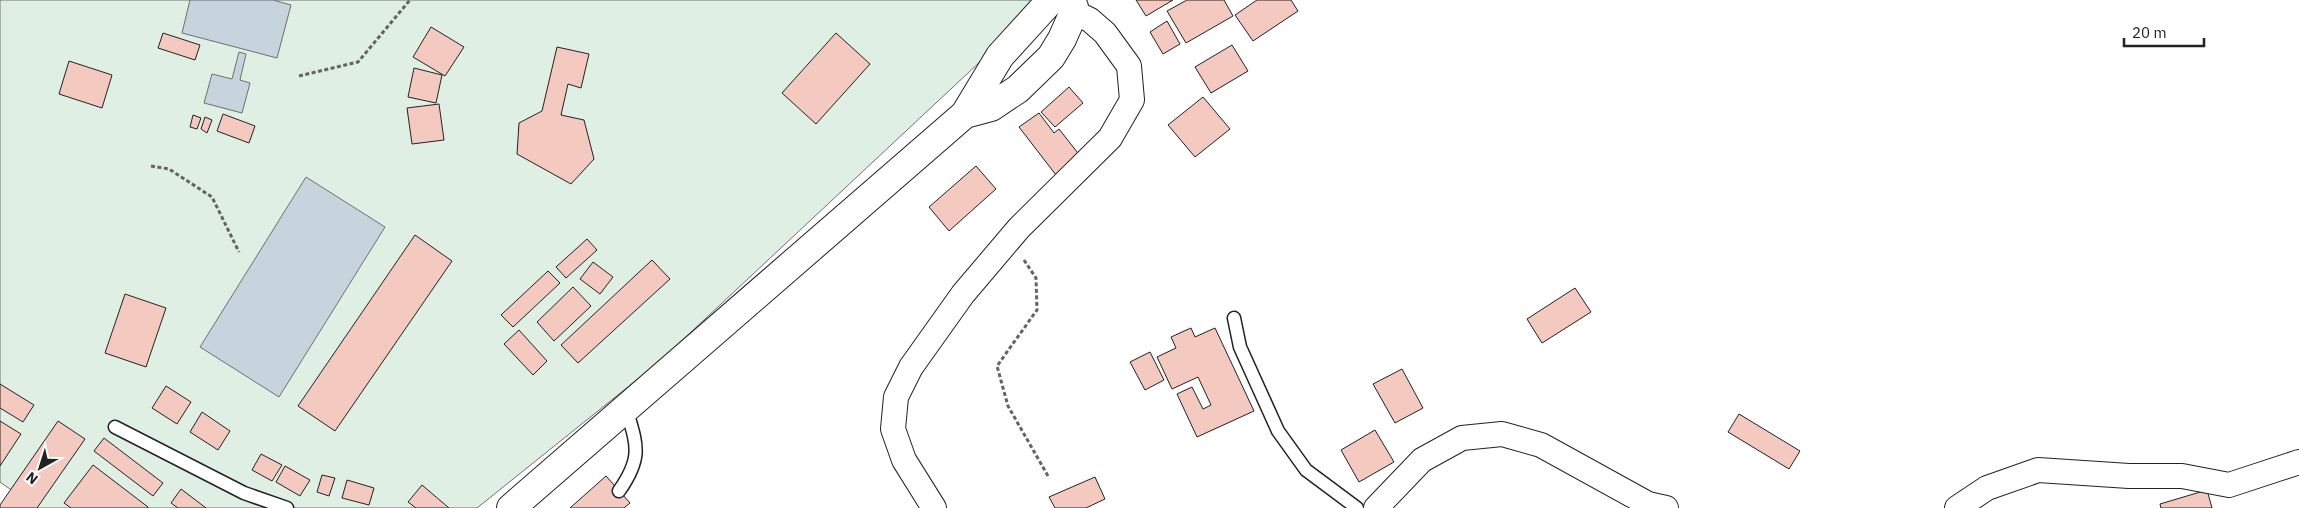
<svg xmlns="http://www.w3.org/2000/svg" width="2299" height="508" viewBox="0 0 2299 508" font-family="'IBM Plex Sans',sans-serif">
<style>
.green{fill:#e0efe3;stroke:#6f6f6f}
.water{fill:#c7d3dd;stroke:#6f6f6f}
.building{fill:#f3c9c0;stroke:#222}
.lines{fill:none;stroke-linecap:round;stroke-linejoin:round}
.service-casing{stroke:#222;stroke-width:15}
.minor-casing{stroke:#222;stroke-width:26}
.trunk-casing{stroke:#222;stroke-width:30}
.path{stroke:#646464;stroke-width:3;stroke-dasharray:4 2.5;stroke-linecap:butt}
.service{stroke:#fff;stroke-width:12}
.minor{stroke:#fff;stroke-width:24}
.trunk{stroke:#fff;stroke-width:28}
</style>
<rect width="100%" height="100%" fill="#fff"/>
<!-- green -->
<path class="green" d="M0,0H1044L1045,1L659,362L477,508H37L0,482Z"/>
<!-- water -->
<path class="water" d="M190,0H273L291,5L277,58L182,33Z
M239,52L246,54L240,80L250,83L242,113L204,103L212,74L232,79Z
M306,177L385,227L279,397L200,347Z"/>
<!-- building -->
<path class="building" d="M1136,0H1173L1146,16Z
M1187,0H1224L1233,16L1186,43L1167,11Z
M1257,0H1291L1298,11L1253,41L1235,15Z
M1167,21L1180,44L1163,54L1150,32Z
M431,27L464,47L445,76L413,57Z
M163,33L200,45L195,60L158,48Z
M836,33L870,64L816,124L782,93Z
M1232,45L1248,71L1211,93L1195,67Z
M557,47L589,54L581,88L568,84L561,115L584,120L594,159L571,184L517,154L519,123L542,111Z
M69,61L112,75L102,108L59,94Z
M414,68L442,75L436,103L408,97Z
M1069,87L1083,103L1055,127L1041,112Z
M1203,97L1230,129L1195,157L1168,125Z
M439,104L444,140L412,144L407,108Z
M1039,113L1054,133L1059,129L1081,157L1056,175L1019,127Z
M223,114L255,126L249,143L217,131Z
M193,115L201,118L197,129L190,127Z
M205,117L212,120L207,133L201,129Z
M976,166L996,189L949,231L929,207Z
M415,235L452,261L335,431L298,406Z
M587,239L597,250L566,278L556,267Z
M652,260L670,279L578,363L561,345Z
M593,262L613,277L600,294L580,279Z
M548,271L560,283L513,327L501,315Z
M573,287L591,306L554,341L537,322Z
M1575,288L1591,312L1542,343L1527,319Z
M125,294L166,308L146,367L105,353Z
M1191,328L1195,337L1215,328L1254,411L1197,437L1177,394L1192,387L1203,409L1211,405L1198,377L1172,389L1157,357L1176,348L1171,337Z
M519,330L547,361L533,375L504,344Z
M1150,352L1164,380L1145,390L1130,362Z
M1402,369L1423,408L1395,423L1373,384Z
M0,384L34,405L23,422L0,408Z
M166,386L191,402L177,424L152,408Z
M202,412L230,431L218,450L190,432Z
M1739,414L1800,451L1789,469L1728,432Z
M0,421L21,434L0,466Z
M58,421L85,439L37,508H0V505Z
M1375,430L1394,462L1359,482L1341,450Z
M104,438L163,483L153,496L94,451Z
M261,454L282,465L272,481L252,470Z
M93,465L148,507V508H71L64,503Z
M285,466L310,480L300,496L276,482Z
M322,475L335,478L329,496L317,492Z
M606,476L630,503L624,508H570Z
M1095,477L1105,499L1086,508H1055L1049,497Z
M347,480L374,488L369,505L342,498Z
M422,485L449,508H416L408,502Z
M181,489L206,508H178L171,503Z
M2207,490L2212,508H2161L2160,504Z"/>
<g class="lines">
<!-- service casing -->
<g class="service-casing">
<path id="service" d="M1234,318L1240,347L1278,431L1306,470L1357,508
M115,427L244,493L287,508
M619,491C643,457 637,445 626,408"/>
</g>
<!-- minor casing -->
<g class="minor-casing">
<path id="minor" d="M934,508L904,460L893,429L896,397L911,367L963,294L1019,228L1110,138L1132,100L1129,66L1105,33L1090,20L1074,12
M1376,508L1422,460L1462,438L1502,434L1541,445L1648,504L1666,508
M1957,508L1987,488L2038,470L2129,476H2182L2229,485L2299,462"/>
</g>
<!-- trunk casing -->
<g class="trunk-casing">
<path id="trunk" d="M965,114L991,107L1018,89L1051,57L1062,39L1074,12V7L1070,0
M511,508L965,114L1000,56L1051,0"/>
</g>
<!-- path -->
<path class="path" d="M299,76L358,62L410,0
M151,166L169,169L212,197L239,252
M1024,260L1036,278L1037,310L997,366L1008,406L1048,476"/>
<!-- service -->
<use href="#service" class="service"/>
<!-- minor -->
<use href="#minor" class="minor"/>
<!-- trunk -->
<use href="#trunk" class="trunk"/>
</g>
<!-- north arrow -->
<g transform="translate(40 468) rotate(219)" stroke="#ffffff" stroke-width="4" paint-order="stroke">
<path d="M0-4L9 19L0 12L-9 19Z" fill="#222222"/>
<text y="-8" font-size="14" font-weight="bold" text-anchor="middle" fill="#222222">N</text>
</g>
<!-- scale -->
<path d="M2124 38v8h80v-8" fill="none" stroke="#222222" stroke-width="2.5"/>
<text x="2132" y="38" font-size="15" fill="#222222" stroke="#ffffff" stroke-width="4" paint-order="stroke">20 m</text>
</svg>
